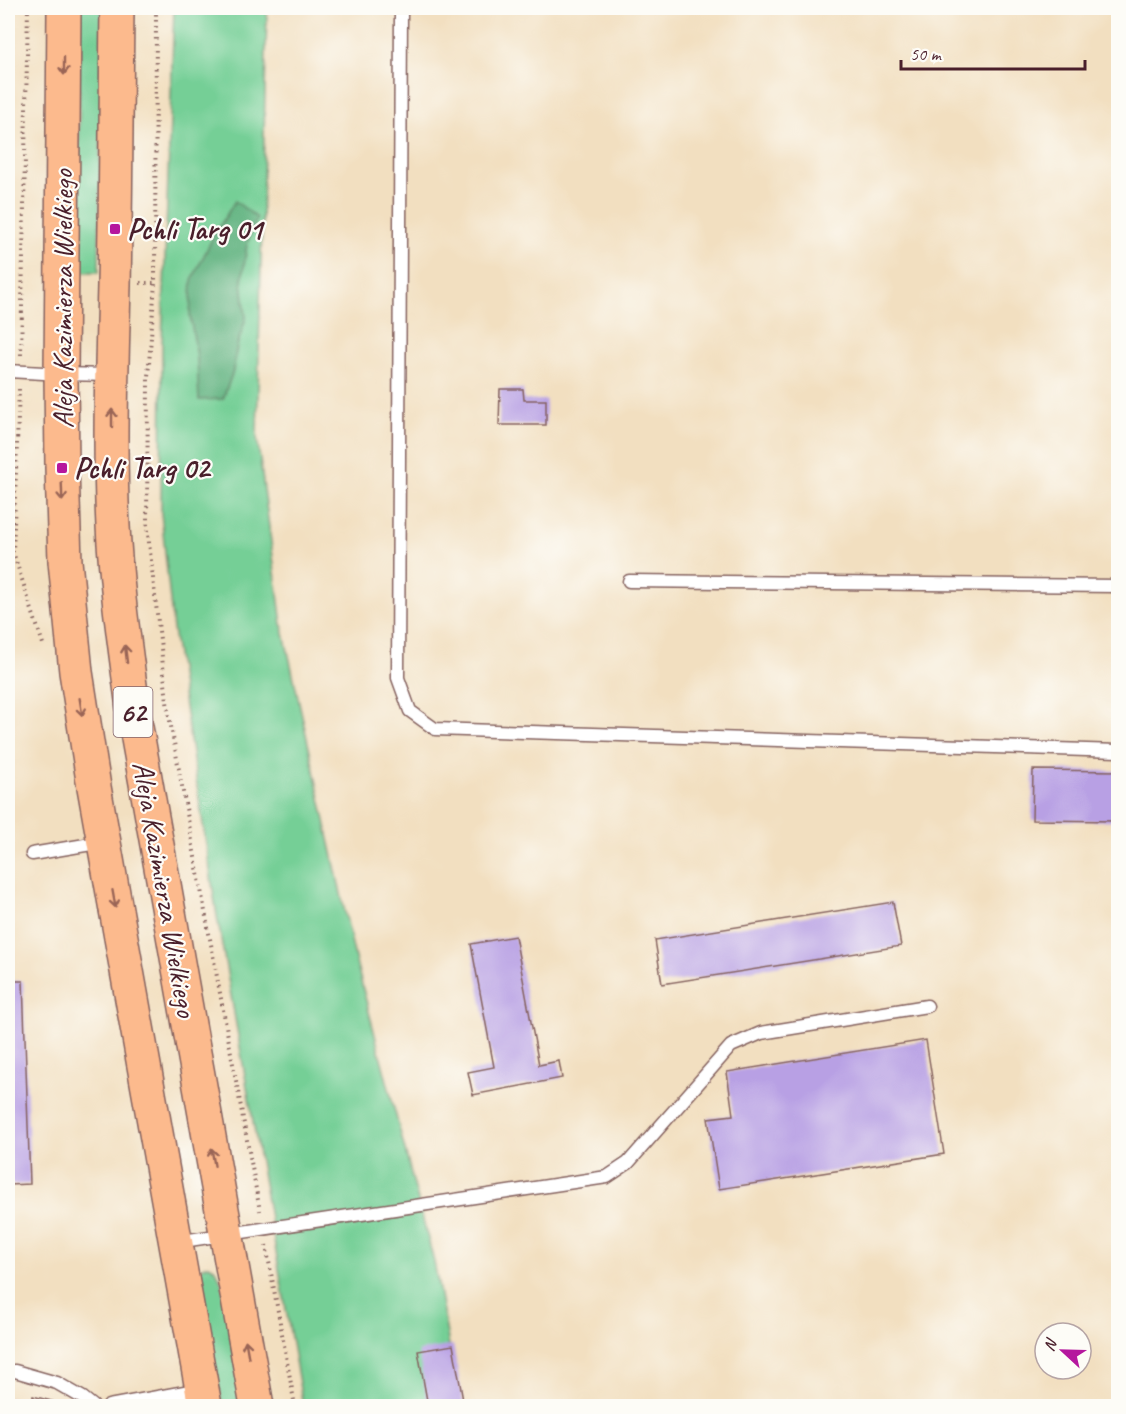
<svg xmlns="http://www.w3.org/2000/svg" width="1126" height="1414" viewBox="0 0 1126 1414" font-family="Caveat,sans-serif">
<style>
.green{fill:#74cf96;stroke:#5f7760;stroke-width:1.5}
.forest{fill:#5fb27f;stroke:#546855;stroke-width:1.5}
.building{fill:#b8a0e4}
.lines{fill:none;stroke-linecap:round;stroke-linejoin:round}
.service-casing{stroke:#85625f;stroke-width:15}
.primary-casing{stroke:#85625f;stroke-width:36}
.path{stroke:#85625f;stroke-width:4;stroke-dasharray:1.5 4.5;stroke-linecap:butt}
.service{stroke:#fff;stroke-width:12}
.primary{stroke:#fcba8d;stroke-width:33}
.oneway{stroke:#9a6557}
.poi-dot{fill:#b5179e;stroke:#fdfcf7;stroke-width:2}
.labels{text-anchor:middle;stroke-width:4.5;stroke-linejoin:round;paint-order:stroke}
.shield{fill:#fdfcf7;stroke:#806168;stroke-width:1.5}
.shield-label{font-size:28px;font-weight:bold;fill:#4a1f2b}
.poi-label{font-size:30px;font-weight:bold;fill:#4a1f2b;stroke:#fdfcf7;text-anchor:start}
.street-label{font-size:30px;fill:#4a1f2b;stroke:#fdfcf7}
</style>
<rect width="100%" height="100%" fill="#fdfcf7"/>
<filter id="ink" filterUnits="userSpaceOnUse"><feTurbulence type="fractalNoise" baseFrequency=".0167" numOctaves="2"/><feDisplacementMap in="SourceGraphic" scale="12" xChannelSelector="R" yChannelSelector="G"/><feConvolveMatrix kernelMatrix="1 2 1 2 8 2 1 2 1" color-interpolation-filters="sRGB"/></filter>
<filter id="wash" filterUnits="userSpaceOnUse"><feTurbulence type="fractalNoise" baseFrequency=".008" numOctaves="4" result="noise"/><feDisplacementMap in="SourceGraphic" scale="24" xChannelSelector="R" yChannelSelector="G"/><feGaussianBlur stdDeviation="1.35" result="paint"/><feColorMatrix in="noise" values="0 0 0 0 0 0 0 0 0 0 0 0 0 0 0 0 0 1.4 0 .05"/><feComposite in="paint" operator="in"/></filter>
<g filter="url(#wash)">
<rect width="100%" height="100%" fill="#f2dfc0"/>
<!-- green -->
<path class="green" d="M80,8H102L99,272H78Z
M174,8H267L257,437L282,624L355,958L434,1262L460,1406H303L217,916L173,629L161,513L162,343Z
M209,1265L216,1269L222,1284L244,1406H222L199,1276L200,1270L205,1266Z"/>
<!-- forest -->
<path class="forest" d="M235,201L257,218L247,244L242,281L246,318L237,346L233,371L223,399L199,400L197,356L190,316L192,280L213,237Z"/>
<g id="blocks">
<!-- building -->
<path class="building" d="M500,389H523L524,400H546V425H499Z
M1033,770L1118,771V821L1032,820Z
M893,902L901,946L662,984L655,940Z
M515,936L539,1065L559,1061L562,1078L473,1095L468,1072L494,1067L471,944Z
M8,981H23L30,1184L8,1185Z
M926,1040L944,1154L719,1189L708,1118L733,1115L727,1072Z
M453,1345L464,1406H428L418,1351Z
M33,1396L55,1402L54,1406H8V1398L32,1404Z"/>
</g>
</g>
<g filter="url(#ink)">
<use href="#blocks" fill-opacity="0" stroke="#85625f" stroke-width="1.5"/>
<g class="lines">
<!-- service casing -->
<g class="service-casing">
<path id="service" d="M401,8L398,678L410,711L435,729L1118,751
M8,371L61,374L110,375
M629,581L1118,586
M32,854L103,842
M176,1242L607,1177L628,1163L731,1046L761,1033L927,1006
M8,1372L15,1371L57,1383L83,1398L93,1406
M109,1406L201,1389"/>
</g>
<!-- primary casing -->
<g class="primary-casing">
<path id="primary" d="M64,8L61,374L62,468L65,561L76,672L94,787L205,1406
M117,8C116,100 116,192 114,285C112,365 109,446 113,526C116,589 126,653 134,716L257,1406"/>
</g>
<!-- path -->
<path class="path" d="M156,8L155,283L148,377L147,525L168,710L260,1211
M140,283H155
M21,355L28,8
M19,389L13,552L43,644
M266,1245L295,1406"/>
<!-- service -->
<use href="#service" class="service"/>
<!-- primary -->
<use href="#primary" class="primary"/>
</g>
<!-- one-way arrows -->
<defs><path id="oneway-shaft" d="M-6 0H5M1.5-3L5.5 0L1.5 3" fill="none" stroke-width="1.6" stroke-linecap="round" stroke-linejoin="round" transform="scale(1.5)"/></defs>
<g class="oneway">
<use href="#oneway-shaft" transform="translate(64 66) rotate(90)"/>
<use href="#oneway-shaft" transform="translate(112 418) rotate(-90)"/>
<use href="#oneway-shaft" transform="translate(62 492) rotate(88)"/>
<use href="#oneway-shaft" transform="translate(126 654) rotate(-97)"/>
<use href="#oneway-shaft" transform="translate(81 707) rotate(81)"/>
<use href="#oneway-shaft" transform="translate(114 899) rotate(80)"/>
<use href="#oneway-shaft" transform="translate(213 1157) rotate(-100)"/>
<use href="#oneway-shaft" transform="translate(247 1349) rotate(-100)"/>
</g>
</g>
<!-- markers -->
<g class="poi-dot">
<rect x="109" y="223" width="12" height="12" rx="3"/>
<rect x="56" y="462" width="12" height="12" rx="3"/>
</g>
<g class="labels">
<!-- shield labels -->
<rect class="shield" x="113.5" y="687" width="39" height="50" rx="4.5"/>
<g class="shield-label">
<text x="133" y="722">62</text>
</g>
<!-- poi labels -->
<g class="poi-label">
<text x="127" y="239">Pchli Targ 01</text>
<text x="74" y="478">Pchli Targ 02</text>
</g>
<!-- street labels -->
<g class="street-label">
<text transform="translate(62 299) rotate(-90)" y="10">Aleja Kazimierza Wielkiego</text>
<text transform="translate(165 889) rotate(80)" y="10">Aleja Kazimierza Wielkiego</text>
</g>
</g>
<!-- margin -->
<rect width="1126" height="1414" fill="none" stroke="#fdfcf7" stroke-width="30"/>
<!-- north arrow -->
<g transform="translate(1063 1351) rotate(292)"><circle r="28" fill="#fdfcf7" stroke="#b5a4a5" stroke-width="1.5"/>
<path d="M0-4.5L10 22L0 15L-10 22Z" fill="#b5179e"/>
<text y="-9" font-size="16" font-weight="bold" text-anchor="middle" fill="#4a1f2b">N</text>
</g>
<!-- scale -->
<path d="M901 60v9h184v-9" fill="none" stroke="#4a1f2b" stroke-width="3"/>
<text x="910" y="60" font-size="18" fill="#4a1f2b" stroke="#fdfcf7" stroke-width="4.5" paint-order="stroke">50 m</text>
</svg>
